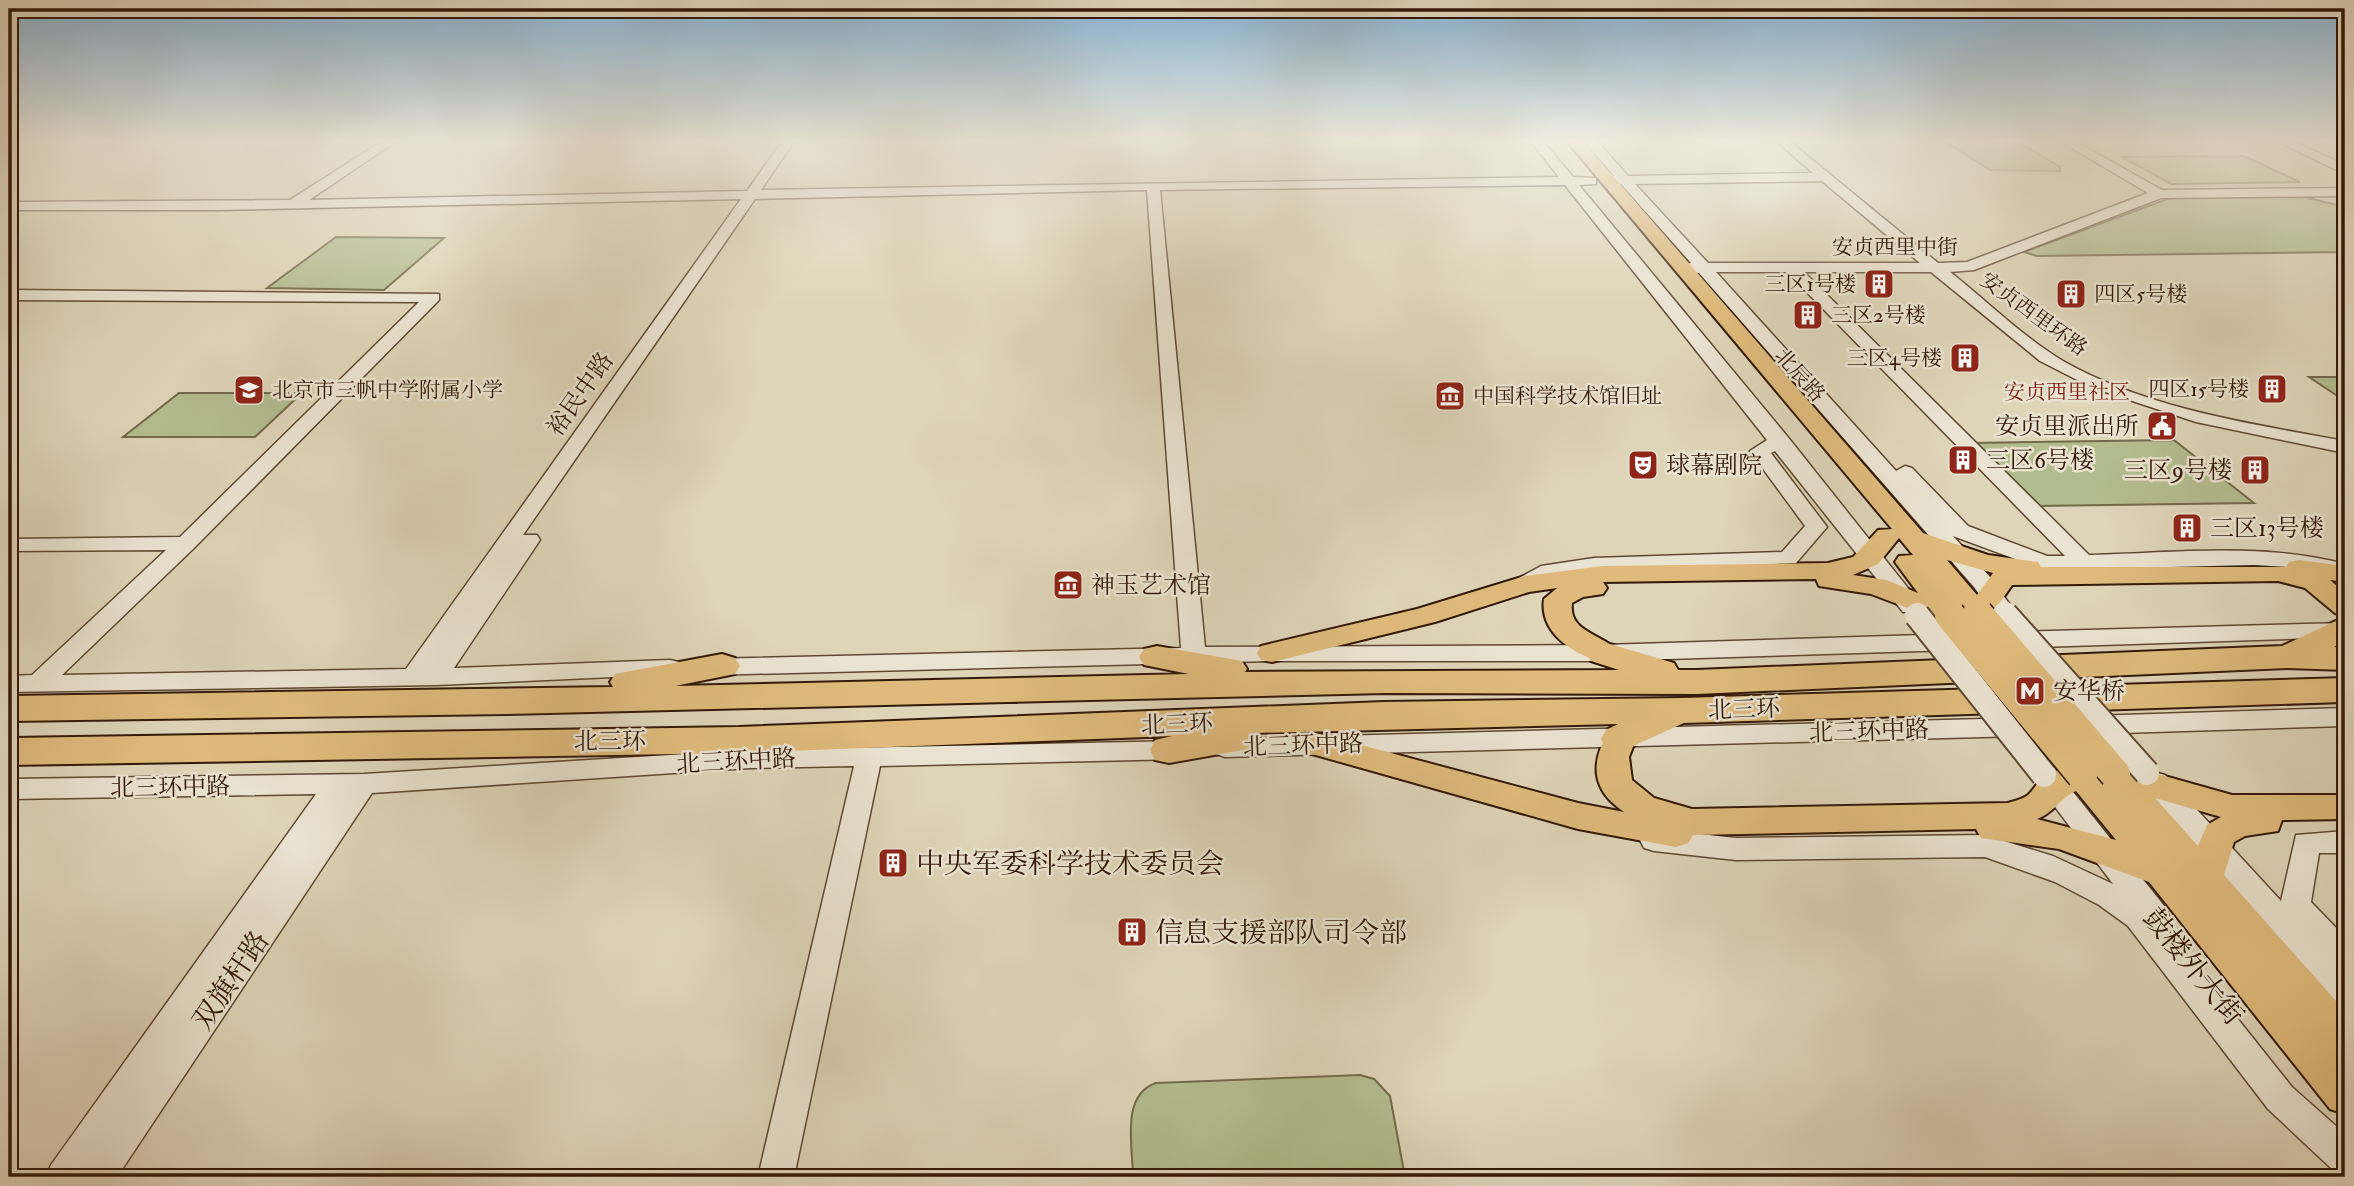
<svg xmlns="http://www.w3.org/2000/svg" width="2354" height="1186" viewBox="0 0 2354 1186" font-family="'IM FELL Double Pica','Noto Serif SC',serif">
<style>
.green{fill:#b3bc8e;stroke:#736a4a;stroke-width:2}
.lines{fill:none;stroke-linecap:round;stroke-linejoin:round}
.minor-casing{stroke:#5e4833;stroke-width:3}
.major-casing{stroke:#331907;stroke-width:4}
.highway-casing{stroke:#331907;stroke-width:4}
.minor{fill:#eae3d1;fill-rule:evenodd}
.major{fill:#dfba7c;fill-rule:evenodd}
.highway{fill:#dfba7c;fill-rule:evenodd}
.minor-bridge-casing{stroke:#5e4833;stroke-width:28;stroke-linecap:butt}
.major-bridge-casing{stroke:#331907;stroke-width:33;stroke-linecap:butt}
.minor-bridge{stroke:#eae3d1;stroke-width:24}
.major-bridge{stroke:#dfba7c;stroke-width:30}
.labels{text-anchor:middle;stroke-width:5;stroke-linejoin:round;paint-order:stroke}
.far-street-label{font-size:21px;fill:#331907;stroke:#eae3d1}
.far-poi-label{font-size:21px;fill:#331907;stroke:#eae3d1;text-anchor:start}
.far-neighbourhood-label{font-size:21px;fill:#7a1f14;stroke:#eae3d1}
.street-label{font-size:24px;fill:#331907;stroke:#eae3d1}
.poi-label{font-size:24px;fill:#331907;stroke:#eae3d1;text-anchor:start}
.near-poi-label{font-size:28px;fill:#331907;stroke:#eae3d1;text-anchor:start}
.near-street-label{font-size:28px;fill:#331907;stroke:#eae3d1}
</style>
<rect width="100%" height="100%" fill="#ded4b8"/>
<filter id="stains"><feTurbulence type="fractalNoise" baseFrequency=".00286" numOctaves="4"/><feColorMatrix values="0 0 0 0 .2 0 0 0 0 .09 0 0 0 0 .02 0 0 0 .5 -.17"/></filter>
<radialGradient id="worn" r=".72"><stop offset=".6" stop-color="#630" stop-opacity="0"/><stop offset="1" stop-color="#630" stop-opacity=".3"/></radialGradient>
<!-- green -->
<path class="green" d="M2015,140L2060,167V171L1990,170L1944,141Z
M2244,156L2300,182L2171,184L2122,157Z
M2304,197L2345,207V252L2037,256L2024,252L2170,198Z
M336,237L444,238L384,290L267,288Z
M2309,377H2345V401Z
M179,393H302L255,437H123Z
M2174,440L2254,503L2036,506L1971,443Z
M1360,1075L1374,1079L1390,1096L1405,1177H1133C1133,1147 1120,1095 1156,1083Z"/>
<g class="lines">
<!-- minor casing -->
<g class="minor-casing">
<path id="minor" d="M384,140H398L309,200L747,191L783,140H795L761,190L1559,177L1530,140H1542L1573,177L1596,178V184L1579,185L1787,436L1923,607L1919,612H1903L1775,451L1771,453L1827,527L1796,563L1594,572L1555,577L1525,591L1517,589L1514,584L1517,579L1541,566L1594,558L1782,552L1805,526L1750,451L1767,440L1565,185L1160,190L1205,647L1603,645L1954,634L1962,637L1966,642L1962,647L1954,650L1603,661H1272L708,675L699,673L696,667L699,661L708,659L1181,648L1147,190L755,199L523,535H537L540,540L454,668L670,660L679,662L682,668L679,674L436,685L9,692V676L32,675L166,550L9,551V539L180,537L419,302L9,300V290L439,294V300L194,548L62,675L406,669L741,199L217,210H9V202L290,200Z
M1583,140H1596L1628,176L1813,173L1775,140H1788L1938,263L1967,262L2148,193L2058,140H2073L2162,190L2345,188V196L2161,198L1974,270L1950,272C1987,301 2023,337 2063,361C2148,409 2251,424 2345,441V453L2196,422L2093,388L2040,361L1931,272H1804L2089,555C2173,553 2263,542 2345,564V578L2308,568L2254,565L2045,570L1953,536L1990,577L2013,609L2009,614H1993L1974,587L1699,273L1677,271V265L1691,263L1621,184L1608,183V177L1614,176ZM1822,181L1920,263H1708L1635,184ZM1716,272H1787L2065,556H2047L1968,526L1912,468L1905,466L1896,471Z
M2274,140H2290L2345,165V174Z
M2345,623V637L2013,648L2005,645L2001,640L2005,635L2013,632Z
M2345,708V726L2090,734L2081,731L2077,725L2081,719L2090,716Z
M2020,718L2029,721L2033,727L2029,733L2020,736L1225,757L1216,754L1212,748L1216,742L1225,739Z
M1181,741L1190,743L1194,750L1190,757L1181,759L880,766L794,1177H758L854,766L750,768L372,793L117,1177H46L51,1165L316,794L9,799V779L364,774L750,750Z
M2044,765L2054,768L2165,907L2169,916L2163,925L2292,1087L2345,1134V1174L2332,1169L2268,1109L2128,926L2099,905L2055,882L1985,857L1736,860L1654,851L1644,848L1640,840L1644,832L1654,829L1736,838L1985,835L2053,856L2113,884L2031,775L2034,768Z
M2155,772L2165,775L2281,901L2296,835L2345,831V853H2319L2311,902L2345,937V1005L2334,1002L2145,789L2141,782L2145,775Z"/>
</g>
<!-- major casing -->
<g class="major-casing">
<path id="major" d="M1566,140H1582L1923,533L1988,555L2038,562L2041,567H2286L2289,562L2299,560L2345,566V582L2330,580L2345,593V616L2335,613L2305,588L2278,581L2012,585L1988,620L1978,623L1964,616L1960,621L1950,624L1871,594L1819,586L1816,579L1603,582L1607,588L1603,594L1583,597L1572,603C1568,634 1605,633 1618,653L1614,660L1603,662C1574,655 1539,633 1544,599L1557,588L1529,592L1435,622L1272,662L1261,660L1257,653L1261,646L1417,609L1525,576L1603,566L1828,563L1853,557L1878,530L1892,529ZM1899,538L1913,555L1899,556L1895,562L1918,593L1886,580L1853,575L1878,564ZM1947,560L1993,573L1977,595Z
M1620,728L1631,731L1636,739L1629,757L1632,780L1654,798L1692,809L2008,803C2014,801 2023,799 2028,795C2034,790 2037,782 2043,778C2059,768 2085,757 2099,773L2103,766L2115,762L2232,795H2345V819L2282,820L2278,831L2245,836L2234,842L2224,875L2345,1011V1058L2338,1055L2345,1064V1114L2330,1109L2149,882L2059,849L1981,838L1976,829L1693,835L1688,843L1676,847L1578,829L1305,752L1300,744L1305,736L1316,733L1578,803L1624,812C1591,790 1590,763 1609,731ZM2076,791L2116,840L2037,819C2054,813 2060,798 2076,791ZM2155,798L2221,817L2207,825L2198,846Z"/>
</g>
<!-- highway casing -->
<g class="highway-casing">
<path id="highway" d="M2340,619L2345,621V641L2334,647L2345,648V670L2287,668L1697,694L1385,693L508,714L9,721V696L613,687L610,682L615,674L722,654L735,658L740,666L735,674L675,686L1189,674L1144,665L1139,657L1144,649L1157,646L1242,661L1247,669L1245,672L1619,670L1591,661L1585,653L1591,645L1603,642L1674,663L1678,670H1697L2282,646Z
M2345,678V702L1684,723L1620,752L1606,748L1601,739L1606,730L1618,724L1255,733L1259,739L1254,748L1169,763L1155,760L1150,750L1155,740L1172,736L739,753L9,765V738L739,727L1384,702L1682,698Z"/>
</g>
<!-- minor -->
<use href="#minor" class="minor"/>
<!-- major -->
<use href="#major" class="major"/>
<!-- highway -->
<use href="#highway" class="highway"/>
<!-- minor-bridge casing -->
<g class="minor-bridge-casing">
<path id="minor-bridge" d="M2005,614L2147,773
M1917,615L2044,775"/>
</g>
<!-- major-bridge casing -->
<g class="major-bridge-casing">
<path id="major-bridge" d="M1978,614L2115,774
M1950,615L2082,775"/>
</g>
<!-- minor-bridge -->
<use href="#minor-bridge" class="minor-bridge"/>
<!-- major-bridge -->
<use href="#major-bridge" class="major-bridge"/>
</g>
<!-- sky -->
<linearGradient id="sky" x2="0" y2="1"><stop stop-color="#88b4d6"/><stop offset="0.46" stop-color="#f0ecdf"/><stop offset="1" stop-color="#f0ecdf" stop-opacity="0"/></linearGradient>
<rect width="2354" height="306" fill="url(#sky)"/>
<!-- icons -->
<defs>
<g id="building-square" transform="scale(1.575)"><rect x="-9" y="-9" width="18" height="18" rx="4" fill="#8f2418" stroke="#eae3d1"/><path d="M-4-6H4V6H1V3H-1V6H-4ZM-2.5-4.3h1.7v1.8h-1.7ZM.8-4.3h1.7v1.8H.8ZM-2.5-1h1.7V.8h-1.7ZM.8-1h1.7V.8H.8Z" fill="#fff"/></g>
<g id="school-square" transform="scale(1.575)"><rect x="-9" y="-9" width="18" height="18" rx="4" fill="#8f2418" stroke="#eae3d1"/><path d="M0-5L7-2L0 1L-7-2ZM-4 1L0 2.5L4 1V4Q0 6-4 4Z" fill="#fff"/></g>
<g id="museum-square" transform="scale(1.575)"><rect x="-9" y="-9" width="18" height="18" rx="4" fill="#8f2418" stroke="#eae3d1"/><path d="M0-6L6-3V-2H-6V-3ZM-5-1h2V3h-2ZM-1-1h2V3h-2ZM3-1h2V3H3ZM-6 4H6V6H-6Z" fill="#fff"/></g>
<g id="civic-square" transform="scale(1.575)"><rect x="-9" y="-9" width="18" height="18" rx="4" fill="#8f2418" stroke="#eae3d1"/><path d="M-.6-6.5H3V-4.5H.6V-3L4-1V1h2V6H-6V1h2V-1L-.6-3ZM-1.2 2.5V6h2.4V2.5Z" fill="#fff"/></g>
<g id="theatre-square" transform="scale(1.575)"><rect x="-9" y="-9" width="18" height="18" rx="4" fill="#8f2418" stroke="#eae3d1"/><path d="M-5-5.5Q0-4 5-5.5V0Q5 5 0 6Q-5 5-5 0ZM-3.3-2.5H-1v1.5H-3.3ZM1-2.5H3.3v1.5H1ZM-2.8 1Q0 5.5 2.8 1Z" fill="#fff"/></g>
<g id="metro-square" transform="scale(1.575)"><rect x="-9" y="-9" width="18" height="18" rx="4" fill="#8f2418" stroke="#eae3d1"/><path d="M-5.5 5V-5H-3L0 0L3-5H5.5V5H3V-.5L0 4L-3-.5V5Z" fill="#fff"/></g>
</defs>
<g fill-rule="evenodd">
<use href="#building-square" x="1879" y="284"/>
<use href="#building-square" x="2071" y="294"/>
<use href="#building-square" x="1808" y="315"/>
<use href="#building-square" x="1965" y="358"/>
<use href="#building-square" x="2272" y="389"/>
<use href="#school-square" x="249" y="390"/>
<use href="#museum-square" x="1450" y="396"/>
<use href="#civic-square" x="2162" y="426"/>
<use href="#building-square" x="1963" y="460"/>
<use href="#theatre-square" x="1643" y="465"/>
<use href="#building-square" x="2255" y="470"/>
<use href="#building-square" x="2187" y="528"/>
<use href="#museum-square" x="1068" y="585"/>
<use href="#metro-square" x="2030" y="691"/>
<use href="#building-square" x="893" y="863"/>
<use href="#building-square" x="1132" y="932"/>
</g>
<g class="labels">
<!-- far-street labels -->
<g class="far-street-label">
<text x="1895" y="254">安贞西里中街</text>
<text transform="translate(2034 314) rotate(36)" y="7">安贞西里环路</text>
<text transform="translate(1800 375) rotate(48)" y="7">北辰路</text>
</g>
<!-- far-poi labels -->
<g class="far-poi-label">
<text x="1856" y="291" text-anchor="end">三区1号楼</text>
<text x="2094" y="301">四区5号楼</text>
<text x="1831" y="322">三区2号楼</text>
<text x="1942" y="365" text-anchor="end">三区4号楼</text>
<text x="2249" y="396" text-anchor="end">四区15号楼</text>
<text x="272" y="397">北京市三帆中学附属小学</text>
<text x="1473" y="403">中国科学技术馆旧址</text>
</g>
<!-- far-neighbourhood labels -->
<g class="far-neighbourhood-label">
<text x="2067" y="399">安贞西里社区</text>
</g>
<!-- street labels -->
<g class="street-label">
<text transform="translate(580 394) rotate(-55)" y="8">裕民中路</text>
<text transform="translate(1744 709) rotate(-2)" y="8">北三环</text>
<text transform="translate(1177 724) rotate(-2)" y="8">北三环</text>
<text transform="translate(1869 731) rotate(-2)" y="8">北三环中路</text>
<text x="610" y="749">北三环</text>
<text transform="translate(1303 745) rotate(-2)" y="8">北三环中路</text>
<text transform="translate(736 761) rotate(-3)" y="8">北三环中路</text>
<text transform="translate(170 787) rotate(-1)" y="8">北三环中路</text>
</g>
<!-- poi labels -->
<g class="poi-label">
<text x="2139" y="434" text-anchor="end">安贞里派出所</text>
<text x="1986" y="468">三区6号楼</text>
<text x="1666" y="473">球幕剧院</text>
<text x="2232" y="478" text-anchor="end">三区9号楼</text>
<text x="2210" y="536">三区13号楼</text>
<text x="1091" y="593">神玉艺术馆</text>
<text x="2053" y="699">安华桥</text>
</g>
<!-- near-poi labels -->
<g class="near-poi-label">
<text x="916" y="873">中央军委科学技术委员会</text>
<text x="1155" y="942">信息支援部队司令部</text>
</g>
<!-- near-street labels -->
<g class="near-street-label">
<text transform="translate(2194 966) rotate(51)" y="10">鼓楼外大街</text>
<text transform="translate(230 980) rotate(-56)" y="10">双旗杆路</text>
</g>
</g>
<!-- margin -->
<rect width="2354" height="1186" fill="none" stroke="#ded4b8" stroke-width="35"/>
<rect x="10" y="10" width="2333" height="1165" fill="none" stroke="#331907" stroke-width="3.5"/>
<rect x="18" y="18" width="2319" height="1151" fill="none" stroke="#331907" stroke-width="2"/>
<rect width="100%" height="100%" filter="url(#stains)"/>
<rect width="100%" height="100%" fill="url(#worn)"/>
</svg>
